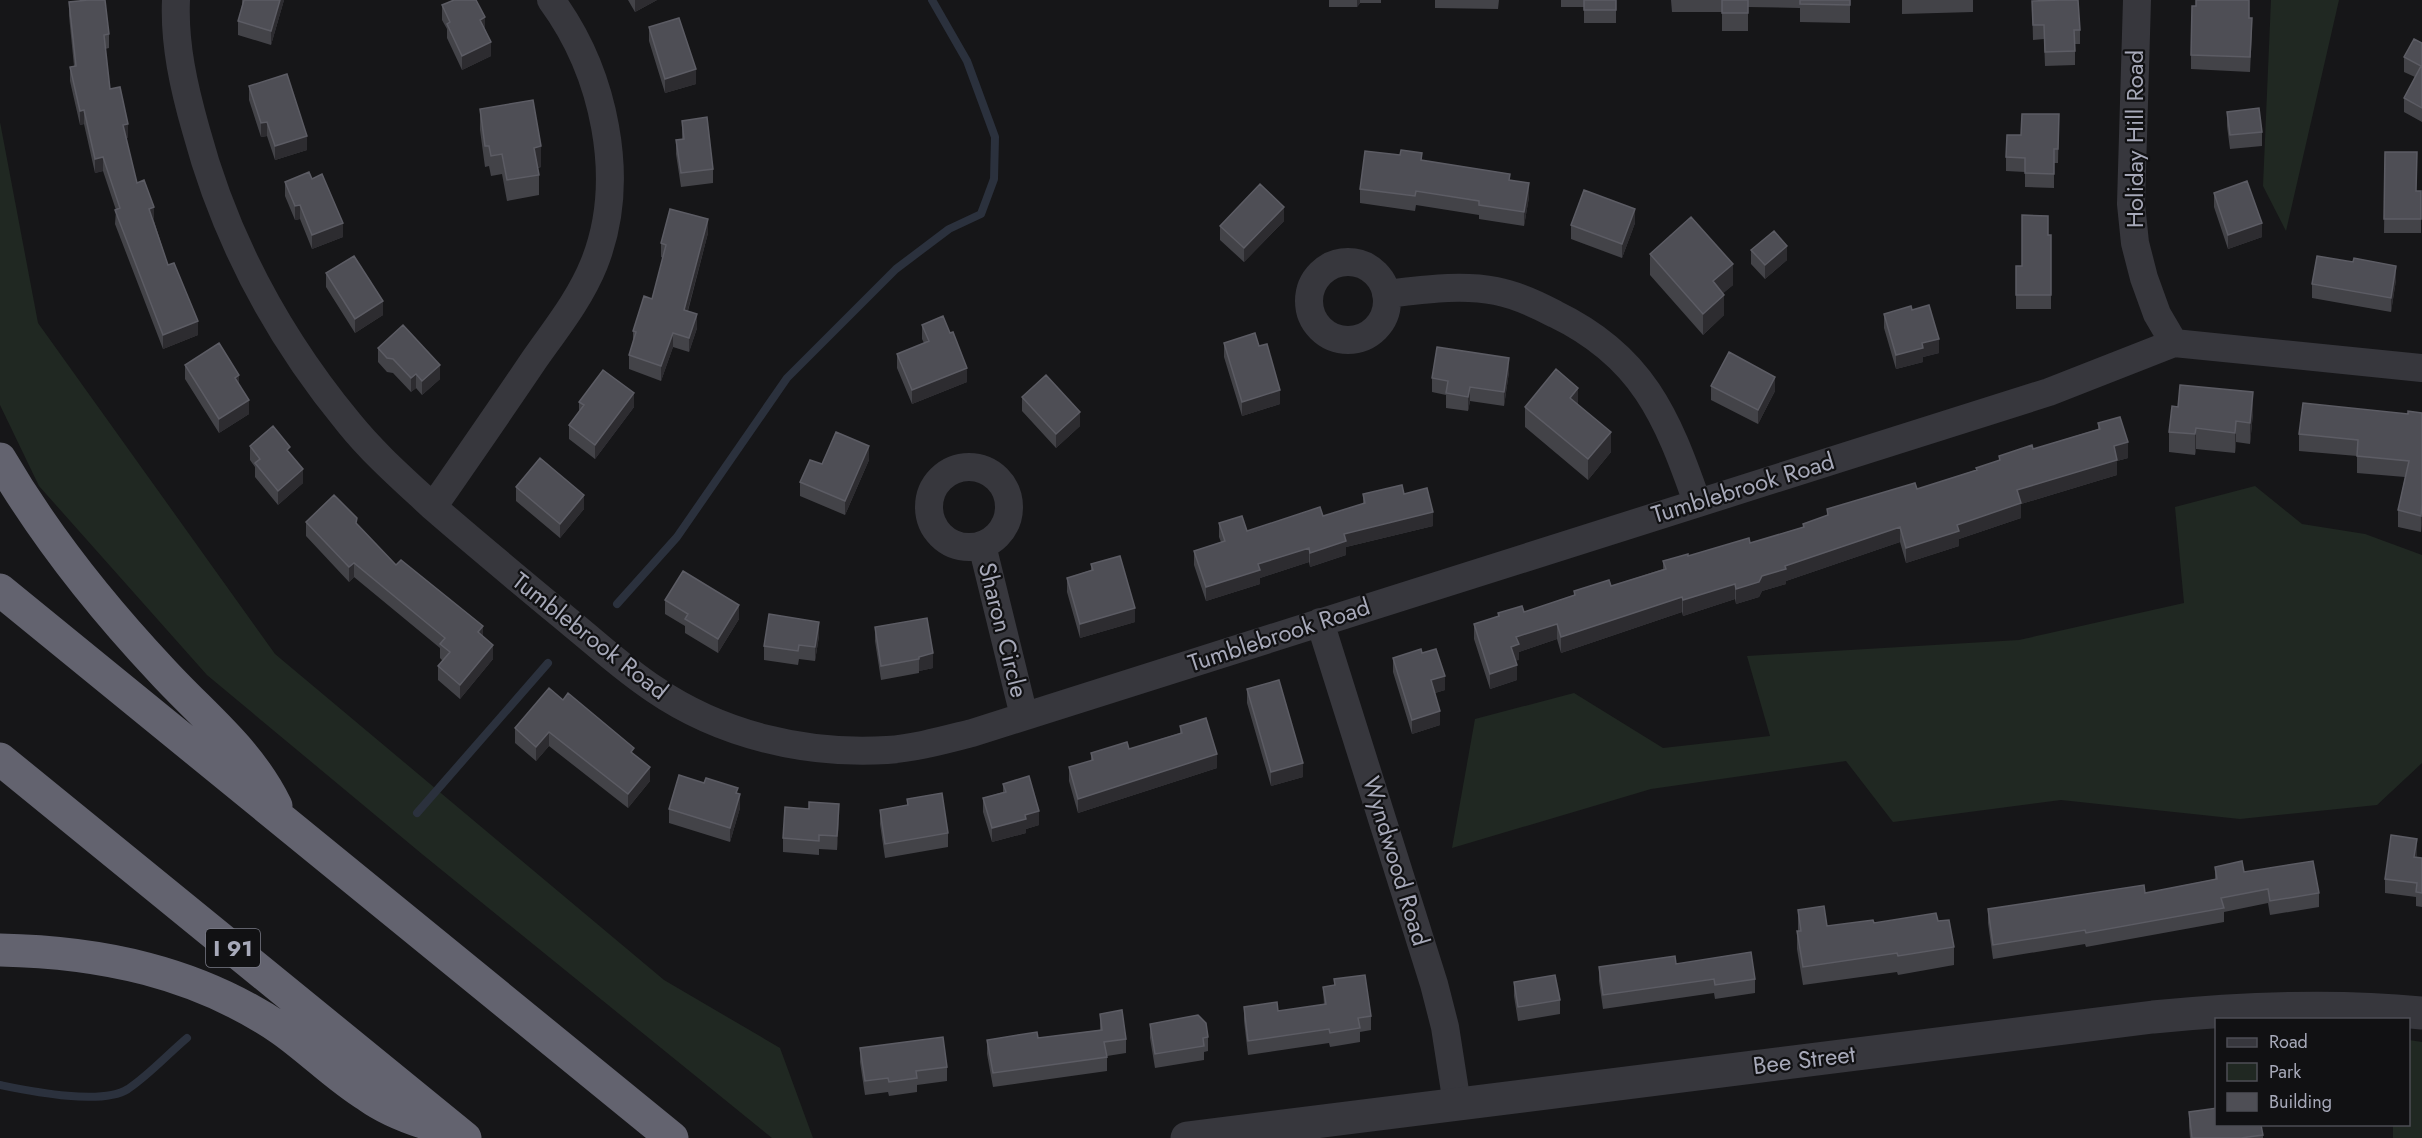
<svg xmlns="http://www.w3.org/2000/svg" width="2422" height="1138" viewBox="0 0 2422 1138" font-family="Jost,sans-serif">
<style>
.green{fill:#202822}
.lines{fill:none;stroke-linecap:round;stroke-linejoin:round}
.stream{stroke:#2b313d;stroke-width:8}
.minor{stroke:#37373d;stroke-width:28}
.tertiary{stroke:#37373d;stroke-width:33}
.motorway{stroke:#63636f;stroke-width:33}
.wall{fill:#434348}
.shaded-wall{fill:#2d2c30}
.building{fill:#4e4e55;stroke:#5c5c64;stroke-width:1.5}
.labels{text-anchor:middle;stroke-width:4.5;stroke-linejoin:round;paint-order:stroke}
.shield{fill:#111113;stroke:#7a7b87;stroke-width:1.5}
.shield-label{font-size:22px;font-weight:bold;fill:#a7a9b9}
.street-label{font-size:24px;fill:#a7a9b9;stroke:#111113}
</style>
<rect width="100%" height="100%" fill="#161618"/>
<!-- green -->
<path class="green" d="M2271,0H2339L2286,231L2263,186Z
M0,122L38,323L275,654L664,980L780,1048L813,1138H772L422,854L207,675L39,486L0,405Z
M2255,486L2302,524L2365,534L2422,555V763L2377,805L2240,819L2061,800L1893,822L1846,761L1651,789L1452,848L1475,719L1574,693L1663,748L1770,736L1747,656L2019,640L2184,603L2175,507Z
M2409,1040L2422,1042V1138H2393V1125L2408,1124Z"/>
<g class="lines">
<!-- stream -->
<path class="stream" d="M617,604L677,537L787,378L896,269L949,229L981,214L994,179L995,137L967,61L932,0
M417,813L548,663
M0,1085C30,1091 101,1106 128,1089C149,1075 168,1054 187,1038"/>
<!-- minor -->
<path class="minor" d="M176,0C174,44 184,88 196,130C225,238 278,337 349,423C374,454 404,480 433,507C467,458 501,409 534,360C555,330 580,299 594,264C628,179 604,72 551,0
M2137,0L2131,204L2135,243L2144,278L2157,314L2174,343
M1309 301a39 39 0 1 1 78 0a39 39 0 1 1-78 0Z
M1386,294C1422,290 1460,284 1496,291C1517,295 1536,304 1555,314C1642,356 1667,416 1697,502
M929 507a40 40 0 1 1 80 0a40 40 0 1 1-80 0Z
M433,507C479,547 525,585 572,624C599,646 625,670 654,689C721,735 806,755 887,750C916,748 944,740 972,733L2049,392L2174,343L2422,368
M982,545L1024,716
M1320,622L1434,984L1445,1027L1457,1104"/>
<!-- tertiary -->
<path class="tertiary" d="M1187,1138L2153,1017C2243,1008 2332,1004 2422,1013"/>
<!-- motorway -->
<path class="motorway" d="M0,459C45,536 100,605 161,670C203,716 248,749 276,806
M0,590L672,1138
M0,759L465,1138
M0,950C101,952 197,972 281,1029C311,1050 337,1077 368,1096C389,1111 414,1120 439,1127"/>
</g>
<!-- wall -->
<path class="wall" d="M242,0H284L271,45L238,35V21L242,6Z
M628,0H657L635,12Z
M1329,0H1381V3H1360L1357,7H1329Z
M1435,0H1499L1498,9L1435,8Z
M1561,0H1616V23H1584V7H1561Z
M1671,0H1850V23L1800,22V8L1748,7V31H1722V12H1672Z
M1902,0H1973V12L1902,14Z
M2032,1L2080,30V44H2075V65L2045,66L2044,39L2033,40Z
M69,2L109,34V48L105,49L110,89L128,138H126L137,183L154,221L168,265L198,335L163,349L115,224L116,210L103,171L95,173L84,124L80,125L70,81V67L74,66L69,16Z
M442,5L485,29L491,56L462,70L447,38V29L442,20Z
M2249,18L2252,32L2250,72L2191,69V55Z
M649,27L696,84L665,93L649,41Z
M2422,43V122L2404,112V98L2415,77L2404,72V57Z
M249,86L307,150L275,160L267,136L261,137L249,100Z
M480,109L541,167L538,168L539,175V195L507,201L502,174L491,176L489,166L485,167L480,130Z
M2227,112L2262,132V146L2230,149L2227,126Z
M2059,114L2058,163H2054V188L2025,187V172L2006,171V157L2021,135Z
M682,121L713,169V183L681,187L676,154V140L682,139Z
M2385,152L2417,191H2421V233H2384Z
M1400,155L1510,180L1529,197L1524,226L1479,219V215L1416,205L1415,211L1360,203V189Z
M312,179L343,237L312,249L300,219L295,220L285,196V182Z
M2214,193L2262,237L2228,249L2214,207Z
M1284,221L1244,262L1220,240V226Z
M1635,223L1622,258L1571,239V225Z
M708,233L688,311L697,328L689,352L673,347L661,381L629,369V355L633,343V331L652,299L663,258L661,257V243Z
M2048,235H2051V309H2016V266H2022Z
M1751,250L1787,260L1765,279L1751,264Z
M1650,254L1733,285L1723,293L1724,315L1703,335L1650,275Z
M2353,262L2396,280L2391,312L2312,298V284Z
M326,273L383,315L355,333L326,287Z
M1912,310L1939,353L1923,357V362L1896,369L1884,328V314Z
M922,325L950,333L967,382L912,404L897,368V354L924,343L922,339Z
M1224,343L1259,346L1280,404L1242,416L1224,357Z
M378,348L440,379L422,395L416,388L411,392L393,373L387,372L378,362Z
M185,365L239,385L249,414L219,433L185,379Z
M1509,372L1504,406L1470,401L1468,411L1446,408V395L1432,392V378Z
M1711,386L1775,391L1758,424L1711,400Z
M1022,397L1080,426L1056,448L1022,411Z
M579,402L634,407L595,459L569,439V425L579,412Z
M1525,407L1611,452L1588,480L1525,427Z
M2253,413L2250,444L2236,442L2235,453L2196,449L2195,455L2169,452V432Z
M2422,413V520L2421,532L2398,527V510L2405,477L2357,473V456L2299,451V434L2408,414Z
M2098,423L2128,458L2117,461V475L2021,504V518L1959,539V546L1906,563L1900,542L1786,581V584L1762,591L1759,597L1736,604L1735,599L1683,616L1682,612L1561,653L1557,639L1519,652V660H1516L1517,680L1490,689L1474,639V624L1498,617V613L1524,612L1574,595V591L1611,586L1663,569V561L1750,543L1803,527V524L1827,516V509L1917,489L1976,470V468L1999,461V456L2033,449L2098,429Z
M250,446L290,454L303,483L278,505L255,477V467L250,460Z
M869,460L845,515L800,496V482L822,464Z
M516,487L584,509L560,538L516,501Z
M1363,494H1404L1433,526L1346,547V555L1310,567L1309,562L1260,578V584L1206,601L1194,565V551L1221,542L1219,537V523L1247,531L1323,516L1363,504Z
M306,522L357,524L396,565L483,637L493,659L460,699L438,680V666L443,661L440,658V648L354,577L349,582L306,536Z
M1091,564L1135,622L1080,638L1067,592V578L1091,570Z
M665,600L739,619L718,653L685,633V626L665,614Z
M875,627L933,668L919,671V673L881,680L875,641Z
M819,636L815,661L799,659L798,665L764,660V646Z
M1422,653L1445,690L1435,693L1440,725L1412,734L1393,672V658Z
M1247,689L1303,777L1271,786L1247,703Z
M563,700L634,754L650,781L628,808L549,746L536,761L515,743V728Z
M1180,726L1217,768L1078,813L1069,781V767L1091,761V753L1129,749L1180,733Z
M704,783L738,794L740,808L730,842L669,823V809Z
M1003,784L1039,825L1026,829V833L992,842L983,812V798L1003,792Z
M907,799L948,833V847L885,858L880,824V810L907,805Z
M809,809L839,818L837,850L819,849V855L783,852V838Z
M2417,853L2416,858H2422V907L2416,906V897L2385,893V879Z
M2215,867L2244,872L2319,893V907L2270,915L2268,903L2224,912V922L2086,947L2085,944L1993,959L1988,923V909L2145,893L2215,879Z
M1798,910L1827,926L1874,923L1938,921L1954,947V965L1898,975L1897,972L1803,985L1797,949V931H1798Z
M1676,964L1755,979V993L1715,999L1714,993L1603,1009L1599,981V967Z
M1334,979L1371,1016V1030L1360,1032V1042L1330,1047L1329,1043L1248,1055L1244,1021V1007L1278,1011L1324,1005L1323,987L1334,985Z
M1514,982L1560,1000V1014L1518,1021L1514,996Z
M1100,1014L1126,1039V1053L1107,1056V1071L993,1087L987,1054V1040L1038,1038L1100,1030Z
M1150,1024L1208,1037V1051L1204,1052V1060L1155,1068L1150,1038Z
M860,1048L947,1067V1081L917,1085V1092L889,1096L888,1092L865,1095L860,1062Z
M2189,1112L2263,1135V1138H2190L2189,1127Z"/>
<!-- shaded-wall -->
<path class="shaded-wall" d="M280,0H284L271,45V31Z
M635,0H657L635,12Z
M1357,0H1360V3L1357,7Z
M485,17V31L480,20Z
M491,42V56L462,70V56Z
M696,69V84L665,93V79Z
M84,110V124L80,125V111Z
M267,122V136L261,137V123Z
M128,124V138L123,139V125Z
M307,136V150L275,160V146Z
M541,146V167L534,168V148Z
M103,157V171L95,173V159Z
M1529,183V197L1524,226V212Z
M300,205V219L295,220V206Z
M154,207V221L149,209Z
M1284,207V221L1244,262V248Z
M1635,209V223L1622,258V244Z
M708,219V233L684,324V310Z
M343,223V237L312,249V235Z
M2262,223V237L2228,249V235Z
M1787,246V260L1765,279V265Z
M1733,264V285L1713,302V281Z
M2396,266V280L2391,312V298Z
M1724,295V315L1703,335V314Z
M383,301V315L355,333V319Z
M697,314V328L689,352V338Z
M198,321V335L163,349V335Z
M673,333V347L661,381V366Z
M1939,339V353L1923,357V362L1896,369V355L1922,343Z
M1509,358V372L1504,406V392Z
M440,365V379L422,395V381Z
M967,368V382L912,404V390Z
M416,374V388L411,392V378Z
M239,375V389L235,378Z
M1775,377V391L1758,424V410Z
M1470,387V401L1468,411V397Z
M1578,388V408L1570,398Z
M1280,390V404L1242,416V402Z
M2253,392V413L2250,444V423Z
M634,393V407L595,459V445Z
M249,400V414L219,433V419Z
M1080,412V426L1056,448V434Z
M2236,421V442L2235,453V433Z
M2196,428V449L2195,455V434Z
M1611,432V452L1588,480V459Z
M2128,442V458L2117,461V475L2021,504V518L1959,539V546L1906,563V548L1957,525L2017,490L2114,446Z
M869,446V460L845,515V501Z
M303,469V483L278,505V491Z
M584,495V509L560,538V524Z
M2422,504V520L2421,532V516Z
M1433,512V526L1346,547V555L1310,567V553L1344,534Z
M1900,527V542L1786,581V584L1762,591L1759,597L1736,604V589L1762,576L1785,566Z
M1309,548V562L1260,578V584L1206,601V587L1258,564Z
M354,563V577L349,582V567Z
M1735,584V599L1683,616V600Z
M1682,597V612L1561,653V637Z
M739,605V619L718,653V639Z
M1135,608V622L1080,638V624Z
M819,622V636L815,661V647Z
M1557,624V639L1519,652V660L1511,662V647L1516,637Z
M483,626V640L478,632Z
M493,645V659L460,699V685Z
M933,653V668L919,671V657Z
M1517,665V680L1490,689V674Z
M1445,676V690L1431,694V680Z
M1440,711V725L1412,734V720Z
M549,732V746L536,761V747Z
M1217,754V768L1078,813V799Z
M1303,763V777L1271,786V772Z
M650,767V781L628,808V794Z
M740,794V808L730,842V828Z
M839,804V818L837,850V836Z
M1039,811V825L1026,829V833L992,842V828L1025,815Z
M2417,839V853L2414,871V857Z"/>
<!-- building -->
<path class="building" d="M88,0H105L109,34L104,35L110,89L120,87L128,124L123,125L137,183L144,180L154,207L149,209L168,265L174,263L198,321L163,335L115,210L120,208L103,157L95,159L84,110L80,111L70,67L76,66L69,2Z
M244,0H280L271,31L238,21Z
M454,0H476L485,17L480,20L491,42L462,56L447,24L450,22L442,5Z
M1584,0H1616V10H1584Z
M1722,0H1748V13H1722Z
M1800,0H1850V5L1800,4Z
M2061,0H2078L2080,30H2074L2075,51L2045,52L2044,25H2033L2032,1Z
M2196,0H2249V18H2252L2250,57L2191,55L2192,6H2196Z
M679,18L696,69L665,79L649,27Z
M2414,39L2422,43V108L2404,98L2421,66L2404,57Z
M287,74L307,136L275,146L267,122L261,123L249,86Z
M533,100L541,146L534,148L539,175L507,180L502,154L491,156L489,146H485L480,109Z
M2259,108L2262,132L2230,135L2227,112Z
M2022,114H2059L2058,149H2054V174L2025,173V158L2006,157L2007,135H2021Z
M707,117L713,169L681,173L676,140L684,139L682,121Z
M1401,150L1422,153L1421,160L1510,174L1509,180L1529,183L1524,212L1479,205V201L1416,191L1415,196L1360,189L1365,151L1400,155Z
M2385,152H2417L2416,191H2421V219H2384Z
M309,172L312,179L322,174L343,223L312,235L300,205L295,206L285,182Z
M2247,181L2262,223L2228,235L2214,193Z
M1260,184L1284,207L1244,248L1220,226Z
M1584,190L1635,209L1622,244L1571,225Z
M670,209L708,219L684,310L697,314L689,338L673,333L661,366L629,355L636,332L633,331L644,296L652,299L666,245L661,243Z
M2022,215L2048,216V235H2051V295H2016V266H2022Z
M1691,217L1733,264L1713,281L1724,295L1703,314L1650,254Z
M1774,231L1787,246L1765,265L1751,250Z
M354,256L383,301L355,319L326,273Z
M2317,256L2353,262L2354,258L2396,266L2391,298L2312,284Z
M1929,305L1939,339L1922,343L1923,348L1896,355L1884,314L1911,306L1912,310Z
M943,316L950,333L953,332L967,368L912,390L897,354L929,341L922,325Z
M403,325L440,365L422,381L416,374L411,378L393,359L387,358L378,348Z
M1255,333L1259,346L1267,344L1280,390L1242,402L1224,343Z
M219,343L239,375L235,378L249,400L219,419L185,365Z
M1437,347L1509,358L1504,392L1470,387L1468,397L1446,393L1448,381L1432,378Z
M1729,352L1775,377L1758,410L1711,386Z
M1556,369L1578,388L1570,398L1611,432L1588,459L1525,407Z
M603,370L634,393L595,445L569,425L584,405L579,402Z
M1046,375L1080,412L1056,434L1022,397Z
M2180,385L2253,392L2250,423L2236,421L2235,433L2196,428L2195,434L2169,432L2172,406L2178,407Z
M2303,403L2408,414V411L2422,413V504L2421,516L2398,510L2409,461L2357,456L2358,440L2299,434Z
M2120,417L2128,442L2114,446L2117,460L2017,490L2021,503L1957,525L1959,531L1906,548L1900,527L1785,566L1786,569L1762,576L1759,582L1736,589L1735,584L1683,600L1682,597L1561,637L1557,624L1516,637L1519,644L1511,647L1517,665L1490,674L1474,624L1499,616L1498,613L1522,606L1524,612L1575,595L1574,591L1609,580L1611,586L1666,569L1663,561L1688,554V556L1749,538L1750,543L1804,527L1803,524L1828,515L1827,509L1915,483L1917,489L1977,470L1976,468L2000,460L1999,456L2032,445L2033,449L2100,429L2098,423Z
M273,426L290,447L287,450L303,469L278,491L255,463L260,459L250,446Z
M836,432L869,446L845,501L800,482L810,460L822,464Z
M540,458L584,495L560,524L516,487Z
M1402,485L1404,494L1427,488L1433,512L1344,534L1346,541L1310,553L1309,548L1258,564L1260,570L1206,587L1194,551L1225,541L1219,523L1242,516L1247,531L1320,507L1323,516L1365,503L1363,494Z
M334,495L357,518L356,523L396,565L401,560L483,626L478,632L493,645L460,685L438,666L450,652L440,644L445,638L354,563L349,567L306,522Z
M1120,556L1135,608L1080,624L1067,578L1093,570L1091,564Z
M683,571L739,605L718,639L685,619L688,614L665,600Z
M769,614L819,622L815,647L799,645L798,651L764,646Z
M927,618L933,653L919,657V659L881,666L875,627Z
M1421,649L1422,653L1436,649L1445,676L1431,680L1440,711L1412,720L1393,658Z
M1279,680L1303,763L1271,772L1247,689Z
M549,688L563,700L568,693L634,748L631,752L650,767L628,794L549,732L536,747L515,728Z
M1206,718L1217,754L1078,799L1069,767L1093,760L1091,753L1127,742L1129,749L1182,733L1180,726Z
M679,775L704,783L706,778L738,788L736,793L740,794L730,828L669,809Z
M1029,776L1039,811L1025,815L1026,819L992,828L983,798L1006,792L1003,784Z
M942,793L948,833L885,844L880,810L908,805L907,799Z
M809,802L839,804L837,836L819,835V841L783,838L785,807L809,809Z
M2391,835L2417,839L2414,857L2422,858V893L2416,892L2417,883L2385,879Z
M2242,861L2244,872L2313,861L2319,893L2270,901L2268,889L2221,898L2224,908L2086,933L2085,930L1993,945L1988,909L2144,885L2145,893L2217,879L2215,867Z
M1824,906L1827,926L1873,920L1874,923L1936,913L1938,921L1949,920L1954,947L1898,956L1897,953L1803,967L1797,931H1801L1798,910Z
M1751,952L1755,979L1715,985L1714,979L1603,995L1599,967L1675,956L1676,964Z
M1365,975L1371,1016L1358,1018L1360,1028L1330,1033L1329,1029L1248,1041L1244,1007L1277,1002L1278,1011L1326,1004L1323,987L1335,985L1334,979Z
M1555,975L1560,1000L1518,1007L1514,982Z
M1122,1010L1126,1039L1104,1042L1107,1057L993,1073L987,1040L1037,1032L1038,1038L1102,1030L1100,1014Z
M1198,1015L1206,1023L1208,1037L1203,1038L1204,1046L1155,1054L1150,1024Z
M943,1037L947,1067L916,1071L917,1078L889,1082L888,1078L865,1081L860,1048Z
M2217,1108V1125H2261L2263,1135L2241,1138H2192L2189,1112Z"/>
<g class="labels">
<!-- shield labels -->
<rect class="shield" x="206" y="929" width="54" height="38" rx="4.5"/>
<g class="shield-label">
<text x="233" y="956">I 91</text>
</g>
<!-- street labels -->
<g class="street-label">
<text transform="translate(2135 139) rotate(-90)" y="8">Holiday Hill Road</text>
<text transform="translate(1743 488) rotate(-17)" y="8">Tumblebrook Road</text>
<text transform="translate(1003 630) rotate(76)" y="8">Sharon Circle</text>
<text transform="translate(1279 635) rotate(-18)" y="8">Tumblebrook Road</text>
<text transform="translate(590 636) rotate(38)" y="8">Tumblebrook Road</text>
<text transform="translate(1396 861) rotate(73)" y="8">Wyndwood Road</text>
<text transform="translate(1804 1060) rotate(-7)" y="8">Bee Street</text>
</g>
</g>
<!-- legend -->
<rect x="2215" y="1018" width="195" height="108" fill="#111113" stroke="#4d4e55" stroke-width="1.5"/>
<rect x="2227" y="1038" width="30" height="9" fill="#37373d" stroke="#4d4e55" stroke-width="1.5"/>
<text x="2269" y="1048" font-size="18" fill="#a7a9b9">Road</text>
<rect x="2227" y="1063" width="30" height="18" fill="#202822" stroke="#4d4e55" stroke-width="1.5"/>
<text x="2269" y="1078" font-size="18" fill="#a7a9b9">Park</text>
<rect x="2227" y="1093" width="30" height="18" fill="#4e4e55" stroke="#4d4e55" stroke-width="1.5"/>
<text x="2269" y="1108" font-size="18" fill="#a7a9b9">Building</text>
</svg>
